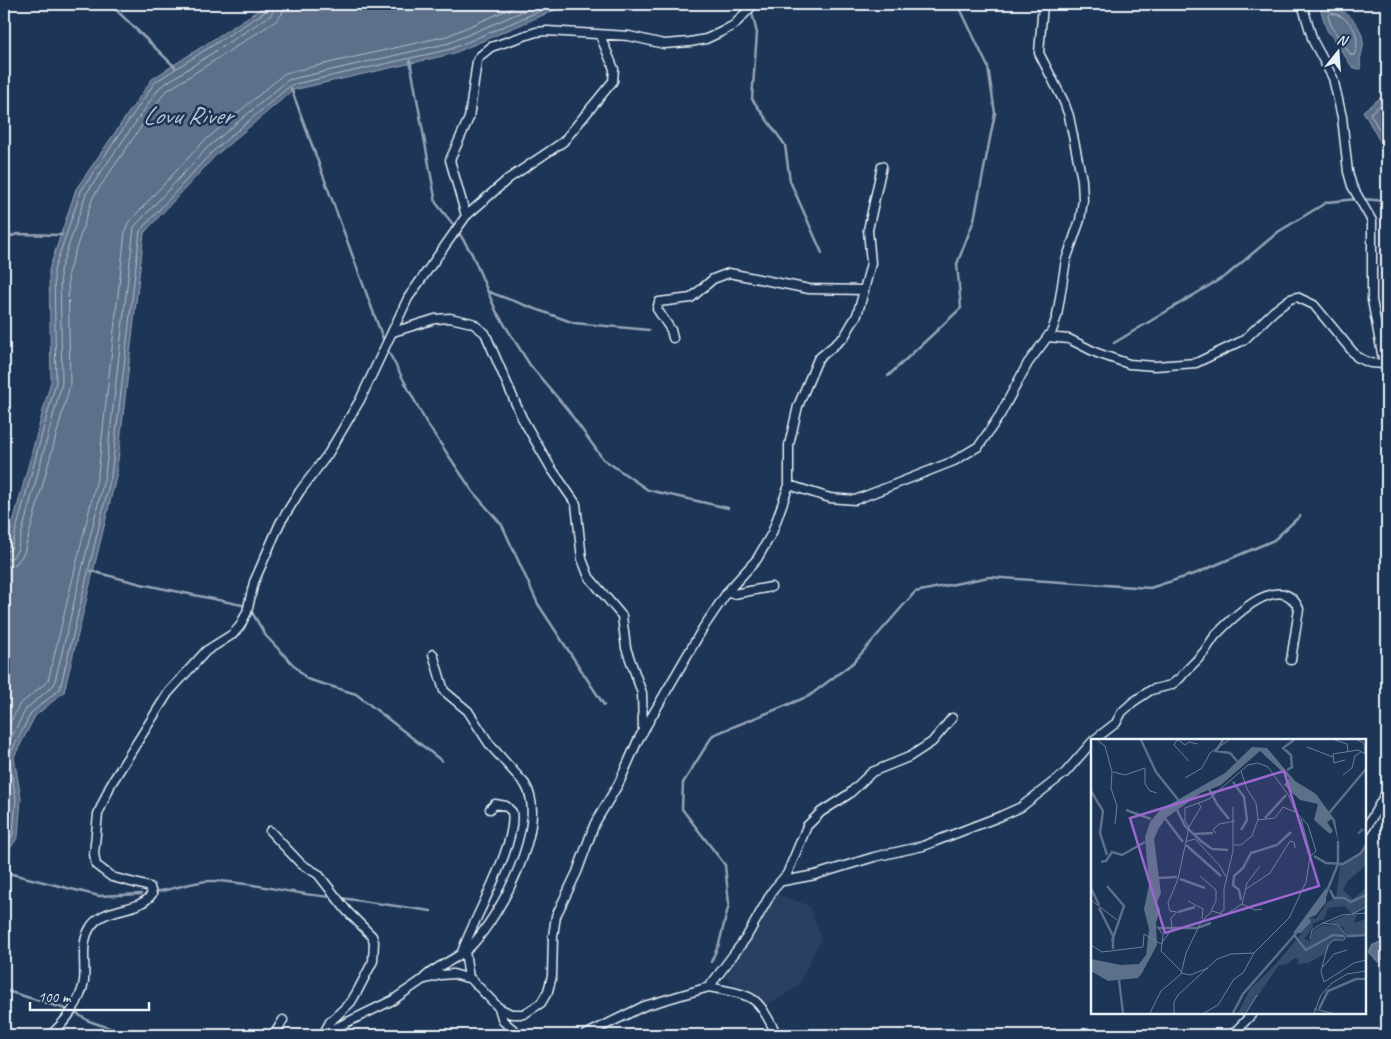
<svg xmlns="http://www.w3.org/2000/svg" width="1391" height="1039" viewBox="0 0 1391 1039" font-family="Caveat,sans-serif">
<style>
.built{fill:#2a4162}
.water{fill:#5d7089;stroke:#95a4b5}
.lines{fill:none;stroke-linecap:round;stroke-linejoin:round}
.shore{stroke:#b0bdcc;stroke-width:1}
.stream{stroke:#95a4b5;stroke-width:2.5}
.minor-casing{stroke:#e8f1f8;stroke-width:11}
.minor{stroke:#1d3557;stroke-width:8}
.labels{text-anchor:middle;stroke-width:5;stroke-linejoin:round;paint-order:stroke}
.water-label{font-size:26px;font-style:italic;fill:#b7c4d1;stroke:#1d3557}
.inset-river{fill:none;stroke:#5d7089;stroke-width:2.5}
.inset-road{fill:none;stroke:#6e8097;stroke-width:1}
.view{fill:#9c67d0;fill-opacity:0.15;stroke:#9c67d0;stroke-width:2.5}
.inset-edge{fill:none;stroke:#e8f1f8;stroke-width:2.5}
</style>
<rect width="100%" height="100%" fill="#1d3557"/>
<filter id="ink" filterUnits="userSpaceOnUse"><feTurbulence type="fractalNoise" baseFrequency=".02" numOctaves="2"/><feDisplacementMap in="SourceGraphic" scale="10" xChannelSelector="R" yChannelSelector="G"/><feConvolveMatrix kernelMatrix="1 2 1 2 8 2 1 2 1" color-interpolation-filters="sRGB"/></filter>
<g filter="url(#ink)">
<!-- built -->
<path class="built" d="M777,894L810,906L821,939L798,987L767,1005L725,977L756,932Z"/>
<!-- water -->
<path class="water" d="M268,4H569L452,54L293,90L215,156L144,233L116,477L64,692L35,716L14,757L21,799L18,837L4,857V556L51,381L49,270L76,189L152,79Z
M1319,4H1330L1332,8C1348,10 1361,25 1363,41C1364,51 1358,58 1361,69L1353,68L1327,30Z
M1387,93V154L1363,111Z
M1387,941V956L1378,962L1369,953L1373,945Z"/>
<g class="lines">
<!-- shore -->
<path class="shore" d="M1331,13C1351,16 1363,37 1354,55H1351L1332,28L1328,16Z
M1387,100L1370,113L1387,144
M4,553L11,549L56,382L54,270L81,191L155,82L268,10L270,4
M4,559L12,558L17,551L62,383L60,271L86,194L160,87L271,15L276,4
M4,567L16,564L24,553L70,385L68,273L93,197L165,92L276,21L282,14L284,4
M4,735L19,705L48,681L98,474L125,232L128,223L202,143L285,73L447,36L521,4
M4,752L26,709L54,685L105,475L134,227L207,148L288,80L449,43L540,4
M4,766C7,785 15,822 4,838
M4,848L13,835L16,800L9,756L31,713L60,689L111,476L140,231L211,153L291,85L451,49L556,4"/>
<!-- stream -->
<path class="stream" d="M110,4L175,67
M751,9L757,33L752,99L785,145L790,181L822,253
M410,61L436,203L456,228L472,254L496,311L530,365L567,409L603,459L648,490L728,508
M291,88L385,344
M1362,199L1387,201
M4,238L18,234L62,235
M489,292L574,323L649,330
M1114,343L1227,275L1278,232L1327,202L1357,199
M387,349L426,422L473,492L502,525L538,604L604,705
M888,376L961,308L957,264L974,220L995,113L988,67L958,4
M91,571L141,584L247,606
M250,609L266,636L307,679L356,694L442,761
M4,872L99,896L141,894
M154,892C173,890 192,881 211,881C252,881 292,895 333,897
M341,898L431,911
M711,962L719,944L729,904L725,865L682,809L683,783L713,735L809,696L854,662L915,592L989,577L1150,588L1197,573L1274,540L1300,516
M4,990L69,1010
M74,1012L89,1021L130,1035"/>
<!-- minor casing -->
<g class="minor-casing">
<path id="minor" d="M1302,4L1313,41L1333,78L1342,117L1348,172L1352,186L1372,221V300L1383,359L1387,368
M466,216L508,179L563,142L613,81L614,69L600,35
M393,332L435,319L450,318L472,323L485,333L522,418L551,468L576,504L582,559L589,577L622,616L626,648L642,693L643,732
M1048,337L1069,339L1097,353L1129,364L1155,366L1196,363L1244,340L1274,311L1290,299L1297,297L1314,305L1357,357L1370,363L1385,364
M673,338L671,330L657,309L659,302L691,298L713,279L729,273L809,289L864,290
M789,485L830,498L855,500L954,461L979,446L1000,415L1028,363L1052,331L1057,316L1066,260L1080,220L1083,200L1082,180L1069,116L1064,102L1039,53L1043,4
M728,591L734,594L771,587
M1094,740L1116,723L1122,712L1133,702L1151,690L1171,685L1180,678C1187,669 1196,662 1204,652C1208,647 1211,641 1215,636C1231,619 1281,568 1299,609L1291,660
M1365,830L1387,791
M270,831L301,864L318,874L347,911L372,936L374,942L373,961L358,990L351,1002L330,1022L324,1033
M783,881L815,875L874,857L923,846L1001,816L1021,807L1065,773L1092,742
M465,951L469,978
M462,952C473,919 518,844 512,812L506,806L495,804L490,809
M424,978C437,965 457,960 471,946C500,916 550,824 525,784L490,745L468,711L444,691L433,654
M709,987C756,997 755,993 777,1035
M499,1008L503,1021L520,1035
M50,1035C66,1022 81,1001 84,981C86,963 80,944 90,928C103,905 138,914 152,894L150,887L112,877L96,865L94,854L98,814L111,784L168,693L206,651L233,634L240,626L247,612L254,582L280,523L300,491L328,454L360,400L408,298L466,216L450,160L469,118L477,61L480,56L491,47L536,32L547,31L629,36L664,44L690,42L706,39L723,31L734,25L754,4
M274,1035L283,1020
M321,1035L393,1000L422,980L441,975L453,974L471,979L499,1008L511,1014H524L541,1003L548,991L552,976L553,936L556,916L577,872L595,823L619,783L638,740L703,628L728,591L757,559L772,533L789,485V445L798,406L818,359L844,337L857,315L862,298L871,263L868,230L882,166
M585,1035L644,1006L709,987L746,938L773,890L787,874L807,826L821,812L849,794L872,772L909,757L932,742L952,718
M1232,1035L1253,1013"/>
</g>
<!-- minor -->
<use href="#minor" class="minor"/>
</g>
</g>
<g class="labels">
<!-- water labels -->
<g class="water-label">
<text x="187" y="124">Lovu River</text>
</g>
</g>
<!-- overview -->
<g transform="translate(1091 739)">
<rect width="275" height="275" fill="#1d3557"/>
<path d="M275,109V126L256,143L252,151L262,160L275,149V168L261,175L253,167L237,169L233,180L221,185L222,188L213,200L219,202L222,192L232,186L247,187L253,193L254,199L241,202L235,214L217,224L206,225L208,221L204,219L196,225L188,226L155,274H147L159,250L184,226L220,183L218,179L225,180L236,163L245,159L249,126L263,120ZM256,176H266L263,184L275,180V197L256,199L252,188L238,183Z" fill="#374d6c"/>
<path d="M161,8L176,9L204,42L225,55L244,81L248,105L241,80L236,83L242,92L239,95L223,81L227,65L209,61L193,46L198,39L169,12L130,46L110,54L75,79L68,89L63,100L70,154L66,163L69,171L65,184L66,206L51,234L47,239L17,242L0,232V220L30,226L48,225L55,216L58,190L53,170L58,146L54,98L59,83L69,71L134,34ZM235,149V163L225,176L218,179L220,183L210,194H202Z" fill="#5d7089"/>
<path class="inset-river" d="M50,1L65,33L89,63M132,1L125,12L139,14L146,22M196,31L201,28L200,16L192,9L203,1M142,43L153,58L156,81L150,91M117,48L126,65L138,80M0,52L12,72L9,94L16,116M35,71L60,80M86,71L94,87L110,102L121,110L137,111M238,74L275,30M73,78L92,103M174,79L195,56M103,95L122,94M95,106L130,137M223,117L235,124L252,125L270,114L275,106M10,123L15,122L21,113L31,116L54,103M67,139L86,138M89,140L114,149M16,147L33,167L21,202M0,149L8,166M239,151L243,159H253L260,163L275,156M234,157L247,125V102M150,161L148,151L142,146L143,137L152,129L160,114L186,106L200,93M8,169L22,197V210M87,173L104,168M67,189H106L120,184M203,196L215,211L242,196L253,197M256,197L275,196M28,241L32,274M228,270L237,252L265,240H275M142,274L152,255L207,192"/>
<path class="inset-road" d="M6,1L14,7L21,33L20,49L26,67L24,85M86,1L83,6L98,22M87,1L94,6L98,3L107,5M244,1L256,5L257,12M266,1L273,4L274,15M216,8L242,18M254,21L243,24L242,15L267,11L275,15M22,33L34,36L54,29V45L59,52L66,54M252,36L261,29L264,17L270,13M94,39L111,29L119,14L138,1M210,80L220,117M166,81L184,79L192,68L204,73M98,88L110,68L107,63M271,89L267,95L275,89M125,94L122,91L128,85L144,82M94,103L104,100L129,127L135,138M143,106H150L161,97L167,80L165,64L156,50L150,32M109,137L125,151V162L120,172M155,150L179,134L199,102L203,103L204,109M0,161L26,181M97,162L112,170L111,180M151,165L164,171L171,170M129,174L133,171V150L142,112V68M261,175L275,168M232,184L247,186L255,196L253,201H243L237,206L230,232L233,243L263,224L275,221M66,187L72,196L70,212L90,232M53,195L70,205M219,200L221,191L232,184L251,176L275,174M70,205L81,190L80,179L86,173L79,172L77,164L87,140L98,88L94,82V69L118,60L157,26L167,24L177,28L198,57L204,72L217,86L225,112L219,118L215,143L198,179L163,214L152,234L143,240L127,266L113,274M0,206L11,213L52,208L53,195M232,228L243,215L256,211M90,234L99,236L117,229M223,270L241,274M59,274L70,252L90,235L95,214L110,183L121,172L134,176L151,165L156,144L169,127M83,274V263L87,256L126,220L140,215L163,214M155,274L166,256M223,274L230,256L241,244L256,235L275,232"/>
<path class="view" d="M193,32L228,147L74,194L39,79Z"/>
<rect width="275" height="275" class="inset-edge"/>
</g>
<!-- margin -->
<rect width="1391" height="1039" fill="none" stroke="#1d3557" stroke-width="20"/>
<rect x="10" y="10" width="1371" height="1019" fill="none" stroke="#e8f1f8" stroke-width="2" filter="url(#ink)"/>
<!-- north arrow -->
<g transform="translate(1338 52) rotate(17)" stroke="#1d3557" stroke-width="4" paint-order="stroke">
<path d="M0-4L9 19L0 12L-9 19Z" fill="#e8f1f8"/>
<text y="-8" font-size="14" font-weight="bold" text-anchor="middle" fill="#e8f1f8">N</text>
</g>
<!-- scale -->
<path d="M30 1002v8h119v-8" fill="none" stroke="#e8f1f8" stroke-width="2.5"/>
<text x="38" y="1002" font-size="15" fill="#e8f1f8" stroke="#1d3557" stroke-width="4" paint-order="stroke">100 m</text>
</svg>
